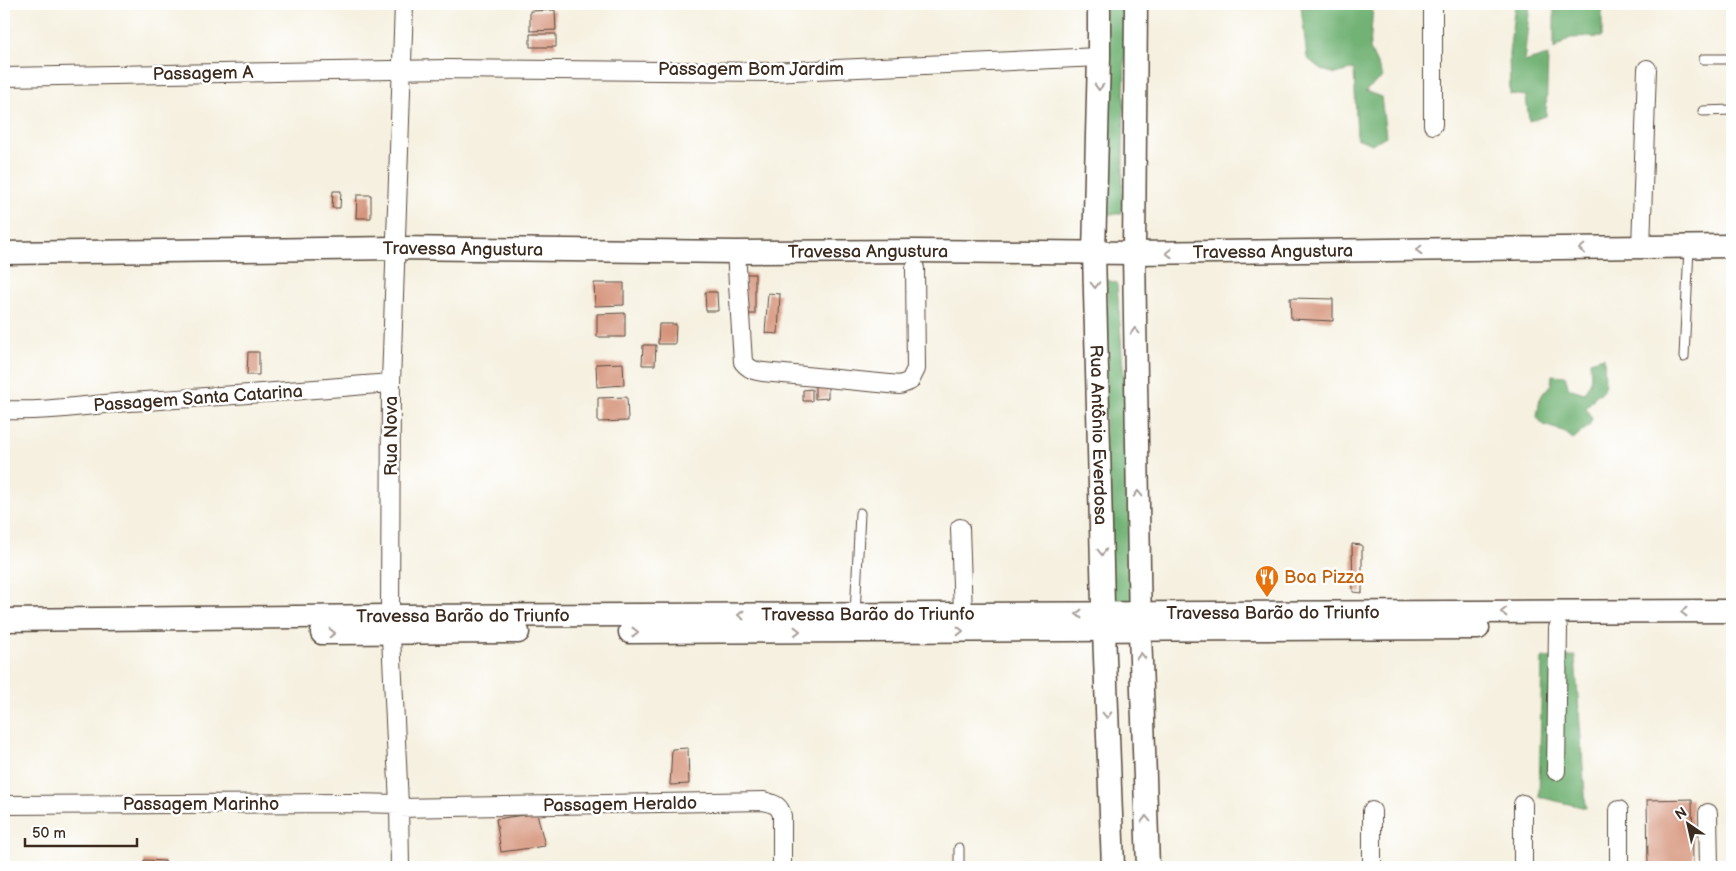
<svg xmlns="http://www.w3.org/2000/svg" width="1736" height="871" viewBox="0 0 1736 871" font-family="'Balsamiq Sans',sans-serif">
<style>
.forest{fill:#72b274;stroke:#566e49}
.building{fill:#d5947b}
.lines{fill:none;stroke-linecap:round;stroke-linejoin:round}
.service-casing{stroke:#57483b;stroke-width:11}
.minor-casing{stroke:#57483b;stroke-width:20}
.tertiary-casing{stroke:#57483b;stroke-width:25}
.service{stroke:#fff;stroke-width:9}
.minor{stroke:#fff;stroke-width:18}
.tertiary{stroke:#fff;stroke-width:22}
.oneway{stroke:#a79f9a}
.labels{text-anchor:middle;stroke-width:5;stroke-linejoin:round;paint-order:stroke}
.street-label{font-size:18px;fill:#3b2a1e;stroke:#fff}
.food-label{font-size:18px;fill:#c56008;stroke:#fff;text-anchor:start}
</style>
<rect width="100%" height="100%" fill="#fff"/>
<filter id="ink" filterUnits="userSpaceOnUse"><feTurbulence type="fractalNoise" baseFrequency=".02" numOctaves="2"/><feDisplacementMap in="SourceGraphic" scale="10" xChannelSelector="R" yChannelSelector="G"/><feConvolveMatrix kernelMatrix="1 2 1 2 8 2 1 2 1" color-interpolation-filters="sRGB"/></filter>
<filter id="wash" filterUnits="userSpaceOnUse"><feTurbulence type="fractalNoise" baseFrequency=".0096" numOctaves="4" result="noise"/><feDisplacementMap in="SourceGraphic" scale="20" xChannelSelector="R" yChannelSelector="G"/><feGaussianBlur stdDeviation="1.12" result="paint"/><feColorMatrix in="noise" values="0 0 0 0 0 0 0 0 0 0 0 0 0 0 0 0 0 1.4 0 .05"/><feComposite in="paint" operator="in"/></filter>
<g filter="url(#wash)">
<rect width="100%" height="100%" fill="#f5f0df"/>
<!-- forest -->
<path class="forest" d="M1105,4H1126L1122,214H1105Z
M1302,4H1373L1370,49L1383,77L1365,91L1381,97L1386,136L1372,144L1357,138L1354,69L1336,74L1322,70L1307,58L1301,6Z
M1515,4H1530L1524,62L1548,55L1546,116L1529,121L1526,96L1510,94L1509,54Z
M1554,4H1602V37L1570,38L1554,49Z
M1107,280L1117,283L1140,602L1103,605Z
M1604,357L1605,384L1601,393L1597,394L1586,408L1592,419L1589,426L1573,439L1563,431L1543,425L1537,417L1540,397L1551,384L1552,375L1565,376L1569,388L1584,393L1591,381L1590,361Z
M1575,656L1586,808L1539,797L1542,658Z"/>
<g id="blocks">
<!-- building -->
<path class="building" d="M531,4H554V7L531,8Z
M555,10L556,30L530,31V11Z
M530,34H556V47H530Z
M333,191H341L340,208H332Z
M357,195H371V218H356Z
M744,274H755V314H745Z
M594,283H624V305L595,306Z
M705,292H717L718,311H706Z
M768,293L780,294L778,334L765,333Z
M1290,298L1333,299V321L1291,319Z
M625,313V337H597V314Z
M659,324H676L675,344H658Z
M643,345H656L655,365H642Z
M248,352H259V375H247Z
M623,363L624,385L597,387L596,364Z
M815,382H828V398L815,399Z
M812,389V401H803V390Z
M627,397L628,421L598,422V398Z
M1352,544L1362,545V593L1353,592Z
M688,748L689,784L670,785L672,749Z
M1692,799L1693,867H1648L1647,800Z
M537,813L545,846L501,852L496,819Z
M144,860L165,861V867H144Z"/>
</g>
</g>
<g filter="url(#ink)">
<use href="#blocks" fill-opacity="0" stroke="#57483b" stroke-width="1"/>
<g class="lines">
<!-- service casing -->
<g class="service-casing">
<path id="service" d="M1704,59H1732
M1703,111L1732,110
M1684,357L1689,247
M855,615L860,513
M959,848V867"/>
</g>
<!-- minor casing -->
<g class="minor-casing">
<path id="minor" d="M1433,4V125
M4,77L448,69L770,72L1099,57
M1641,248L1647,69
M736,252L743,362C749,369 754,371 763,372L900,385L910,381L916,369L915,268
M4,410C46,412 87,405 129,402C217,397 304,390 391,383
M960,528L963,614
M1556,771L1558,628
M1523,804V867
M4,805L354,803L399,804
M399,808L764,801C774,804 780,805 782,816V867
M1619,810V867
M1708,813L1709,867
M400,867L399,804L390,616L391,383L404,4
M1372,867V811"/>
</g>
<!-- tertiary casing -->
<g class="tertiary-casing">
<g id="tertiary">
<path id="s1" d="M1099,4V57L1094,253L1103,605L1113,867"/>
<path d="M1136,4L1134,253L1140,631L1148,867"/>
<path id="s2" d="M4,253L395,248L736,252L915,251L1134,253L1732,246"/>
<path id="s3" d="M4,620L390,616L1732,611"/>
<path d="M630,632L1478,628"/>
<path d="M322,633L518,632"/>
</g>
</g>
<!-- service -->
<use href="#service" class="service"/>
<!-- minor -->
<use href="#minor" class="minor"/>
<!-- tertiary -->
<use href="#tertiary" class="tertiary"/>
</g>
<!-- one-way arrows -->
<defs><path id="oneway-chevron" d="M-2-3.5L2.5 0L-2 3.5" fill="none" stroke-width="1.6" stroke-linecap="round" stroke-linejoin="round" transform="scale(1.25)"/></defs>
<g class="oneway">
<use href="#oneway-chevron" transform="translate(1099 87) rotate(92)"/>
<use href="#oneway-chevron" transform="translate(1582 249) rotate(179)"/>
<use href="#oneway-chevron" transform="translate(1419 250) rotate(179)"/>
<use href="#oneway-chevron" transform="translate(1169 253) rotate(179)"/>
<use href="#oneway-chevron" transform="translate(1095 285) rotate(89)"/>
<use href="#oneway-chevron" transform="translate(1135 331) rotate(-91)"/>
<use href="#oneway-chevron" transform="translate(1138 494) rotate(-91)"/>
<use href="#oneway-chevron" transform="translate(1102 552) rotate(89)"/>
<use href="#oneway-chevron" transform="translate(1504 612) rotate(180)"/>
<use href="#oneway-chevron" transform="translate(1684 612) rotate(180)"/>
<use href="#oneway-chevron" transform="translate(1079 614) rotate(180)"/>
<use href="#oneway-chevron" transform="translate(741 615) rotate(180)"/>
<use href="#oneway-chevron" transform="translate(797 631)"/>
<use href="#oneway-chevron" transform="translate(960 631)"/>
<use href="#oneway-chevron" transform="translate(635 632)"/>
<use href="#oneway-chevron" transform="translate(332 633)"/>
<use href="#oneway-chevron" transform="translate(1141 656) rotate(-92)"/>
<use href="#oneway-chevron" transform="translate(1107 715) rotate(88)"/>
<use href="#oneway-chevron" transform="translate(1146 819) rotate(-92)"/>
</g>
</g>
<!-- icons -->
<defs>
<g id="restaurant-pin" transform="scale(1.25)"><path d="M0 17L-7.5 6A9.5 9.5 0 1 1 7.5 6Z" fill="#e8710a" stroke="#fff"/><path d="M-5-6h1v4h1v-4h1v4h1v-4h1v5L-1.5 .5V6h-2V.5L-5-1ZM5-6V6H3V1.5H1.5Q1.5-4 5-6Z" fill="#fff"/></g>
</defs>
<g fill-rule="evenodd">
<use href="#restaurant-pin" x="1267" y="577"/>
</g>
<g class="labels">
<!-- street labels -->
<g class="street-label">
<text x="751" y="75">Passagem Bom Jardim</text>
<text transform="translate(203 73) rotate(-1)" y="6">Passagem A</text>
<text dy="6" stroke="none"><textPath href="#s2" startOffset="459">Travessa Angustura</textPath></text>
<text dy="6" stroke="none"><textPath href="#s2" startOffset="864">Travessa Angustura</textPath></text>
<text dy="6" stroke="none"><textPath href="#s2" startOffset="1269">Travessa Angustura</textPath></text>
<text transform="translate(198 398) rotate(-4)" y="6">Passagem Santa Catarina</text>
<text transform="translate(391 436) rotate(-90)" y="6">Rua Nova</text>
<text dy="6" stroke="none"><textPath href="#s1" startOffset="431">Rua Antônio Everdosa</textPath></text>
<text dy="6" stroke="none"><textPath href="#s3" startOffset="1269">Travessa Barão do Triunfo</textPath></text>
<text dy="6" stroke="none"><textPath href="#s3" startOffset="864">Travessa Barão do Triunfo</textPath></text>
<text dy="6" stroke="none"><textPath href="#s3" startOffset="459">Travessa Barão do Triunfo</textPath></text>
<text x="201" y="810">Passagem Marinho</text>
<text transform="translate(620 804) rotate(-1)" y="6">Passagem Heraldo</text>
</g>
<!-- food labels -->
<g class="food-label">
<text x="1284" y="583">Boa Pizza</text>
</g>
</g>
<!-- margin -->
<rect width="1736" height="871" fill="none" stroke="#fff" stroke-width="20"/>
<!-- north arrow -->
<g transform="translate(1688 824) rotate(326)" stroke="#ffffff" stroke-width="4" paint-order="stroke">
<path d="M0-4L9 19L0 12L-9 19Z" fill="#3b2a1e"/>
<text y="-8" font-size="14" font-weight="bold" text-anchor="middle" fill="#3b2a1e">N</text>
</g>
<!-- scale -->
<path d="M25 838v8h112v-8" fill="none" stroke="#3b2a1e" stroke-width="2.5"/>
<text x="32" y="838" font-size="15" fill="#3b2a1e" stroke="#ffffff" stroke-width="4" paint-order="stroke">50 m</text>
</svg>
